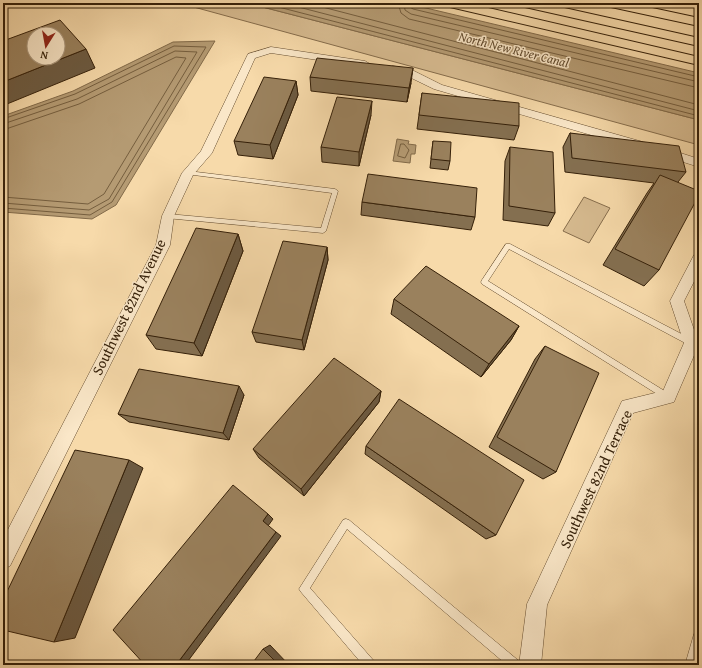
<svg xmlns="http://www.w3.org/2000/svg" width="702" height="668" viewBox="0 0 702 668" font-family="'Gentium Book Plus',serif">
<style>
.green{fill:#d6ba8f;stroke:#866d4c}
.water{fill:#b59b73;stroke:#826a49}
.lines{fill:none;stroke-linecap:round;stroke-linejoin:round}
.shore{stroke:#755e3e;stroke-width:1}
.service-casing{stroke:#664e31;stroke-width:1}
.minor-casing{stroke:#664e31;stroke-width:1}
.primary-casing{stroke:#352009;stroke-width:2}
.motorway-casing{stroke:#352009;stroke-width:2}
.service{fill:#fae7c8;fill-rule:evenodd}
.minor{fill:#fae7c8;fill-rule:evenodd}
.primary{fill:#f7daaa;fill-rule:evenodd}
.motorway{fill:#f7daaa;fill-rule:evenodd}
.wall{fill:#846f50;stroke:#352009}
.shaded-wall{fill:#6c5a41;stroke:#352009}
.building{fill:#9a815d;stroke:#352009;fill-rule:evenodd}
.labels{text-anchor:middle;stroke-width:3;stroke-linejoin:round;paint-order:stroke}
.far-water-label{font-size:13px;font-style:italic;fill:#624b2e;stroke:#fae7c8}
.street-label{font-size:15px;fill:#352009;stroke:#fae7c8}
</style>
<rect width="100%" height="100%" fill="#f7daaa"/>
<filter id="stains"><feTurbulence type="fractalNoise" baseFrequency=".005" numOctaves="4"/><feColorMatrix values="0 0 0 0 .2 0 0 0 0 .09 0 0 0 0 .02 0 0 0 .5 -.17"/></filter>
<radialGradient id="worn" r=".72"><stop offset=".6" stop-color="#630" stop-opacity="0"/><stop offset="1" stop-color="#630" stop-opacity=".3"/></radialGradient>
<!-- green -->
<path class="green" d="M179,3H247L699,120V145Z
M584,197L610,208L589,243L563,231Z"/>
<!-- water -->
<path class="water" d="M247,3H405L699,73V120Z
M215,41L116,205L92,219L3,212V116L73,91L173,42Z
M397,139L409,141L408,144L416,145L415,154H411L410,163L393,161Z"/>
<g class="lines">
<!-- shore -->
<path class="shore" d="M263,3L699,116
M283,3L699,111
M307,3L699,105
M398,3L401,13L409,19L699,88
M404,3L405,10L411,14L699,82
M409,3L410,7L413,9L699,77
M3,119L75,94L174,46L206,47L112,202L90,215L3,208
M3,124L77,99L175,51L197,52L109,199L89,210L3,203
M3,130L79,104L176,57L186,58L104,194L88,204L3,197
M401,144H404L409,150L405,158L398,156Z"/>
<!-- service casing -->
<g class="service-casing">
<path id="service" d="M188,171L335,189L338,191L326,231L323,233L166,218L165,216L168,214L321,228L332,193L186,174L185,173Z
M506,244H510L693,340L694,342L693,344L690,345L687,344L509,249L488,281L671,395L672,397L671,399L668,401L665,399L482,284L481,282L482,280Z
M346,519L349,520L519,661L520,665H507L347,529L310,588L374,661L375,665H363L301,592L299,589L343,520Z
M699,629V651L695,665H685L694,634L696,631Z"/>
</g>
<!-- minor casing -->
<g class="minor-casing">
<path id="minor" d="M271,47L365,61L370,64L365,67L271,53L255,58L212,153L193,175L174,216L170,245L10,566L3,569V539L156,245L162,216L182,173L201,151L248,54Z
M393,66L410,69L442,85L643,142L645,145L643,148L639,149L434,89L403,74L389,71L388,69Z
M662,147L699,159V167L658,154L656,151L658,148Z
M699,254V272L684,301L699,344L676,397L674,402L633,413L547,605L541,665H519L527,604L622,401L663,391L684,343L670,301L694,255Z"/>
</g>
<!-- primary casing -->
<g class="primary-casing">
<path id="primary" d="M444,3H467L699,57V65L450,7L445,6Z"/>
</g>
<!-- motorway casing -->
<g class="motorway-casing">
<path id="motorway" d="M519,3H542L699,38V46L525,7L520,6Z
M605,3H629L699,18V26L611,7L606,6Z"/>
</g>
<!-- service -->
<use href="#service" class="service"/>
<!-- minor -->
<use href="#minor" class="minor"/>
<!-- primary -->
<use href="#primary" class="primary"/>
<!-- motorway -->
<use href="#motorway" class="motorway"/>
</g>
<!-- wall -->
<path class="wall" d="M310,77L411,83L407,102L311,91Z
M296,81L298,95L273,159L238,155L234,141Z
M422,93L519,126L514,140L417,129Z
M371,115L359,166L322,162L321,147Z
M570,133L686,172L678,182L659,270L644,286L603,265L647,193L654,183L565,172L563,147Z
M433,141L450,161L448,170L430,168Z
M510,147L555,213L548,226L503,220L505,161Z
M362,202L475,217L471,230L361,215Z
M238,234L243,251L202,356L156,349L146,335Z
M327,247L328,260L304,350L256,342L252,332Z
M394,299L519,326L511,340L481,377L391,314Z
M545,346L556,472L543,479L489,447L535,359Z
M381,391L379,402L304,496L259,458L253,449Z
M244,395L229,440L129,422L118,414Z
M366,446L496,535L486,539L365,454Z"/>
<!-- shaded-wall -->
<path class="shaded-wall" d="M86,49L95,68L7,104H3V82Z
M413,68L411,83L407,102L409,88Z
M296,81L298,95L273,159L270,145Z
M372,101L371,115L359,166V152Z
M238,234L243,251L202,356L194,343Z
M327,247L328,260L304,350L302,340Z
M519,326L511,340L481,377L489,364Z
M239,386L244,395L229,440L223,433Z
M381,391L379,402L304,496L301,489Z
M129,460L143,468L75,638L54,642Z
M268,514L273,519L268,526L263,521Z
M276,532L281,536L185,665H176Z
M270,645L289,665H279L263,649Z"/>
<!-- building -->
<path class="building" d="M60,20L86,49L3,82V41ZM34,34H58V58H34Z
M317,58L413,68L409,88L310,77Z
M264,77L296,81L270,145L234,141Z
M422,93L519,103V126L419,115Z
M337,97L372,101L359,152L321,147Z
M570,133L679,146L686,172L572,158Z
M433,141L451,142L450,161L431,159Z
M510,147L553,152L555,213L509,206Z
M368,174L477,188L475,217L362,202Z
M660,175L699,191V195L659,270L615,249Z
M196,228L238,234L194,343L146,335Z
M283,241L327,247L302,340L252,332Z
M426,266L519,326L489,364L394,299Z
M545,346L599,373L556,472L497,437Z
M334,358L381,391L301,489L253,449Z
M139,369L239,386L223,433L118,414Z
M399,399L524,480L496,535L366,446Z
M75,450L129,460L54,642L3,630V600Z
M233,485L268,514L263,521L276,532L176,665H145L113,630Z
M263,649L279,665H251Z"/>
<g class="labels">
<!-- far-water labels -->
<g class="far-water-label">
<text transform="translate(514 49) rotate(14)" y="5">North New River Canal</text>
</g>
<!-- street labels -->
<g class="street-label">
<text transform="translate(129 307) rotate(-64)" y="5">Southwest 82nd Avenue</text>
<text transform="translate(596 479) rotate(-65)" y="5">Southwest 82nd Terrace</text>
</g>
</g>
<!-- margin -->
<rect width="702" height="668" fill="none" stroke="#f7daaa" stroke-width="16"/>
<rect x="4" y="4" width="694" height="660" fill="none" stroke="#352009" stroke-width="2"/>
<rect x="8" y="8" width="686" height="652" fill="none" stroke="#352009"/>
<!-- north arrow -->
<g transform="translate(46 46) rotate(191)"><circle r="19" fill="#fae7c8" stroke="#ab977c"/>
<path d="M0-3L7 15L0 10L-7 15Z" fill="#8f2418"/>
<text y="-6" font-size="11" font-weight="bold" text-anchor="middle" fill="#352009">N</text>
</g>
<rect width="100%" height="100%" filter="url(#stains)"/>
<rect width="100%" height="100%" fill="url(#worn)"/>
</svg>
